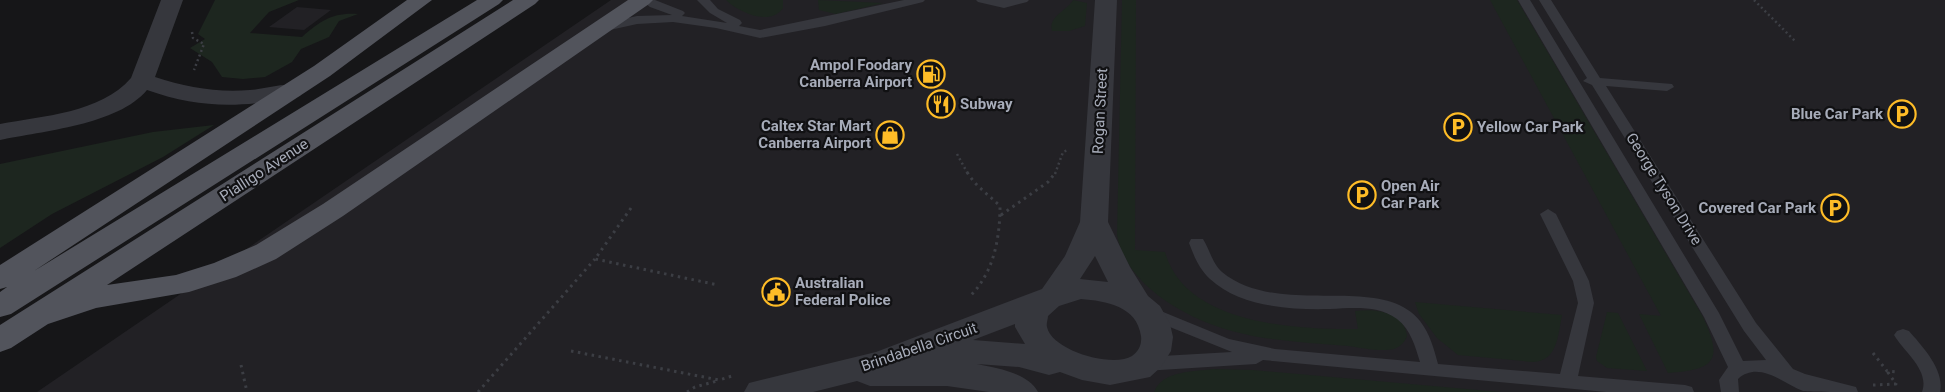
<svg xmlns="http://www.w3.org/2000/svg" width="1945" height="392" viewBox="0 0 1945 392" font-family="Roboto,sans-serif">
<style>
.built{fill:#222125}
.green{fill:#1d261f}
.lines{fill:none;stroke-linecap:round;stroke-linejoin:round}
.path-far1{stroke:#3c3e44;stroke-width:2.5;stroke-dasharray:2 3;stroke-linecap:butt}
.path{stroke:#3c3e44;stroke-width:3;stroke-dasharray:2.5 4.5;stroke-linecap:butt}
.service{fill:#36373d;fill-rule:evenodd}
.minor{fill:#36373d;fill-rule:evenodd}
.primary{fill:#52545c;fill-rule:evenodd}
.labels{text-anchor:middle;stroke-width:4.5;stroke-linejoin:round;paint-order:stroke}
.poi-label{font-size:15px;font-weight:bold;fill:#a7acb9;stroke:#111113;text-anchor:end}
.street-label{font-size:15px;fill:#a7acb9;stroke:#111113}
</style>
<rect width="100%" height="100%" fill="#161618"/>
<!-- built -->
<path class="built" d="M611,0H1945V392H37Z
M297,7L331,10L304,30L269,27Z"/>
<!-- green -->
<path class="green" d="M215,0H299L269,12L250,33L302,37C320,21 333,12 358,14L339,21L329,37L301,49L292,62L265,77L243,79L222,77L212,62L190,48L205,39L198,34Z
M726,0H783V8C770,27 738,12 726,0Z
M818,0L883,3L836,14L819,10Z
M1073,0L1087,3L1085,26L1069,31H1052C1048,16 1067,11 1073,0Z
M1122,0H1136L1135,250L1165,252C1185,325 1298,330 1358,329L1355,311C1375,308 1405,312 1407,336C1405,342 1400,347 1394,349C1380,352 1362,348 1348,346C1303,342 1256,341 1213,325C1173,310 1125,280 1117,235Z
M1490,0H1517L1703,317C1724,362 1714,369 1668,373L1639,314L1661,316Z
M214,125L163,157L52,214L0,248V164L153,132Z
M1415,302L1562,315C1558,334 1558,361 1533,362L1458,355L1437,338L1419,314Z
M1607,312L1618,313L1647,371L1607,368L1597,361L1596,357Z
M1213,369L1253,370L1500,392H1154C1163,370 1193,372 1213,369Z"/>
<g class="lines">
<!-- path-far1 -->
<path class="path-far1" d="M1754,0L1796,42
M192,32L193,38L204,44L194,70
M957,154L968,174
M1055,174L1063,152L1068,150"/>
<!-- path -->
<path class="path" d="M967,172C976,187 988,194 1000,206C1000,237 994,272 971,295
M631,208L595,259L718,285
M1001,215L1048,182L1056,172
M571,351L719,380L732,376
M1873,353L1887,371L1899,372
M241,365L247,392
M1873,385L1896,384L1887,371
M478,392L595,259
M687,392L695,387L717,381"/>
<!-- service -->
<path class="service" d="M641,0H655L683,11L685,13L682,16L727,23L710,13L697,0H710L718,9L740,20L742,23L739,26L760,30L904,0H925L923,2L825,26L760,38L716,28L673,22L637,24L601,32L595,28L597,25L637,16L672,15L650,7Z
M976,0H1029L1027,2L1004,8L978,2Z
M1518,0H1530L1719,313L1743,361L1766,360L1744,331L1592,85L1583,81L1587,78L1539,0H1551L1600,78L1672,84L1674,87L1667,91L1606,86L1756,323L1793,369L1805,374L1856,387L1858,392C1847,392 1811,392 1803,391C1784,384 1759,360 1738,379L1739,392H1721L1719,380L1728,367L1704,317Z
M1548,209L1556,214L1589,281L1594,303L1578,376L1685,385L1692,387L1694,392H1606L1263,360L1256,364L1144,371L1138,369L1135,364L1138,359L1144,357L1232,352L1145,317L1142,313L1145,309L1151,307L1229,339L1275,349L1420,362C1415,346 1411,330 1397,319C1378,305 1353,308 1330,309C1291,310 1240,307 1210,279C1199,269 1194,256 1189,243L1191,239H1203C1210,250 1212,263 1222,272C1279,319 1381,272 1420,321C1430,334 1434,349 1438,364L1560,374L1578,303L1573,281L1540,214Z
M1903,329L1909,331C1922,346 1945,370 1940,392H1922C1930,370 1904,352 1894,335L1897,331Z"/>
<!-- minor -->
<path class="minor" d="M161,0H183L155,77C186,87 217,93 250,90C266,89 284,82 300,86L303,91L300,96L291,98C238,108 198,108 147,90C118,125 42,131 0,140V124C42,116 101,113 131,78Z
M1095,0H1117L1108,222L1130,267L1148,296L1160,306L1170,324L1173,337L1171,351L1161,367L1150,377L1110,385L1082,380L1060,372L1049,375L1019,367L977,364C997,368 1028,373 1038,392H989L947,386H870L857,381L813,392H744L749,383L876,352L1042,289L1065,256L1080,222ZM1095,256L1108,282L1080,279ZM1081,299C1106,301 1137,306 1141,336C1142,344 1139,351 1132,356C1113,368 1052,351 1047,327C1046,324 1048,319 1048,316L1059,306ZM1015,324V327L1025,344L973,340Z"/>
<!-- primary -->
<path class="primary" d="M407,0H432L330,76L34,271L477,0H503L499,4L11,314L0,317V292L7,287L0,289V265L314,66Z
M513,0H539L535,4L107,285L176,275L214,263L256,245L323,204L628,0H653L649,4L343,216L276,259L236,277L189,292L96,308L48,324L11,348L0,352V325Z"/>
</g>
<!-- icons -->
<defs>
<g id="fuel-ring" transform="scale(1.4375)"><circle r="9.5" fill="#111113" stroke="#febc27" stroke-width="1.5"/><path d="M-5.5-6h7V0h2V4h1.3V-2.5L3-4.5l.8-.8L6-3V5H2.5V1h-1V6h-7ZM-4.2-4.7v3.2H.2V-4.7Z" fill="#febc27"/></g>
<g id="restaurant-ring" transform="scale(1.4375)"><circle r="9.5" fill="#111113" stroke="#febc27" stroke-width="1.5"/><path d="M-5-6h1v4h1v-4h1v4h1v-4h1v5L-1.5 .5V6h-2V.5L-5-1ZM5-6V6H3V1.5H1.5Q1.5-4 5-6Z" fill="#febc27"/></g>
<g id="parking-ring" transform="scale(1.4375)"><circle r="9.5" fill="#111113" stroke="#febc27" stroke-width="1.5"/><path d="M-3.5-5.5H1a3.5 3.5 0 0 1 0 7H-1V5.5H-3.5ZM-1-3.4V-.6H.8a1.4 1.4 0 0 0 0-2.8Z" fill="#febc27"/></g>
<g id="shop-ring" transform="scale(1.4375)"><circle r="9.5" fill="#111113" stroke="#febc27" stroke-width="1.5"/><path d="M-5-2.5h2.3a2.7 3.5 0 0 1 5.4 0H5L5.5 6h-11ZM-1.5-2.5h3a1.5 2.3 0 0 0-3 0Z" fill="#febc27"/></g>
<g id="civic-ring" transform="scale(1.4375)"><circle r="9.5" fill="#111113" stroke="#febc27" stroke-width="1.5"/><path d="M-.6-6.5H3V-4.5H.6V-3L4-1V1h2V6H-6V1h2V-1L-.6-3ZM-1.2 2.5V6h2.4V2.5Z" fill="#febc27"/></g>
</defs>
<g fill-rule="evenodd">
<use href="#fuel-ring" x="931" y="74"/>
<use href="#restaurant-ring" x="941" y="104"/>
<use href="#parking-ring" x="1902" y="114"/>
<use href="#parking-ring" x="1458" y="127"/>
<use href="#shop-ring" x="890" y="135"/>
<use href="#parking-ring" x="1362" y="195"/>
<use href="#parking-ring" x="1835" y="208"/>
<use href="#civic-ring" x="776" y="292"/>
</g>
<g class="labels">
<!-- poi labels -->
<g class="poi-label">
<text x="912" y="70">Ampol Foodary<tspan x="912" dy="17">Canberra Airport</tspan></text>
<text x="960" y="109" text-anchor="start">Subway</text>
<text x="1883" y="119">Blue Car Park</text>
<text x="871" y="131">Caltex Star Mart<tspan x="871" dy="17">Canberra Airport</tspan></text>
<text x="1477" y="132" text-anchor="start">Yellow Car Park</text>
<text x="1381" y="191" text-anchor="start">Open Air<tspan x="1381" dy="17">Car Park</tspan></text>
<text x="1816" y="213">Covered Car Park</text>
<text x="795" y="288" text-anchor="start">Australian<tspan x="795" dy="17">Federal Police</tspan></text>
</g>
<!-- street labels -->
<g class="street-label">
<text transform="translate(1100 111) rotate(-87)" y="5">Rogan Street</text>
<text transform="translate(264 170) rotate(-33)" y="5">Pialligo Avenue</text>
<text transform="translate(1664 189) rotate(58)" y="5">George Tyson Drive</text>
<text transform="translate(919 347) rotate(-19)" y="5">Brindabella Circuit</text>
</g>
</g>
</svg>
